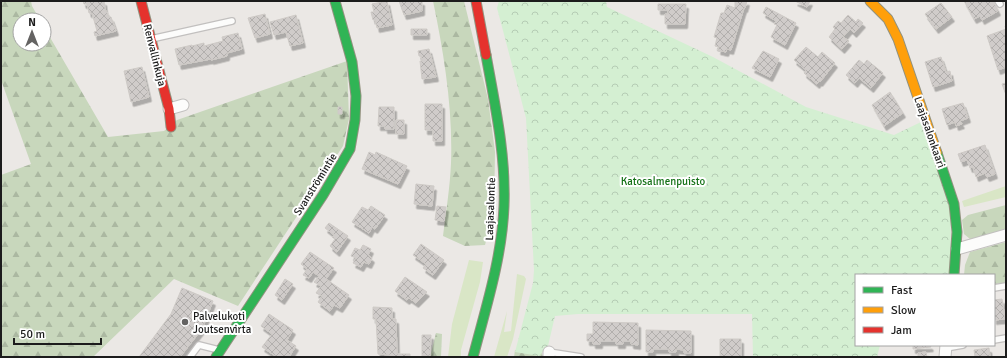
<svg xmlns="http://www.w3.org/2000/svg" width="1007" height="358" viewBox="0 0 1007 358" font-family="Signika,sans-serif">
<style>
.grass{fill:#d9e6c6}
.forest{fill:url(#forest-firs)}
.park{fill:url(#park-crowns)}
.building{fill:url(#building-cross-hatch);stroke:#cecac6;filter:url(#shadow)}
.lines{fill:none;stroke-linecap:round;stroke-linejoin:round}
.lane-casing{stroke:#c2c0bf;stroke-width:8}
.street-casing{stroke:#c2c0bf;stroke-width:13}
.fast-casing{stroke:#92927f;stroke-width:11}
.slow-casing{stroke:#92927f;stroke-width:11}
.jam-casing{stroke:#92927f;stroke-width:11}
.lane{stroke:#fcfcfb;stroke-width:5.5}
.street{stroke:#fcfcfb;stroke-width:11}
.fast{stroke:#30b455;stroke-width:9}
.slow{stroke:#ff9f0a;stroke-width:9}
.jam{stroke:#e5322d;stroke-width:9}
.poi-dot{fill:#646362;stroke:#fff;stroke-width:1.5}
.labels{text-anchor:middle;stroke-width:4;stroke-linejoin:round;paint-order:stroke}
.street-label{font-size:11px;fill:#1c1c1c;stroke:#fff}
.park-label{font-size:11px;fill:#147116;stroke:#fff}
.poi-label{font-size:11px;fill:#1c1c1c;stroke:#fff;text-anchor:start}
</style>
<defs>
<pattern id="forest-firs" width="22" height="20" patternUnits="userSpaceOnUse"><rect width="22" height="20" fill="#c8d7bc"/><path d="M5 1l3.5 6h-7zM16 11l3.5 6h-7z" fill="#abb8a1"/></pattern>
<pattern id="park-crowns" width="20" height="18" patternUnits="userSpaceOnUse"><rect width="20" height="18" fill="#d4efd2"/><path d="M2 6a3 3 0 1 1 6 0M12 15a3 3 0 1 1 6 0" fill="none" stroke="#b5ccb4"/></pattern>
<pattern id="building-cross-hatch" width="8" height="8" patternUnits="userSpaceOnUse"><rect width="8" height="8" fill="#d0ccca"/><path d="M0 0l8 8M0 8l8-8" fill="none" stroke="#b2afad"/></pattern>
<filter id="shadow"><feDropShadow dx="2.5" dy="4.5" stdDeviation="0" flood-color="#0004"/></filter>
</defs>
<rect width="100%" height="100%" fill="#ebe8e5"/>
<!-- grass -->
<path class="grass" d="M1006,186V197L964,207L962,201Z
M469,260L483,262L480,282L461,350V357H448L452,324Z
M517,274L524,276L526,279L513,339L507,357H494L507,311L504,332L511,331Z"/>
<!-- forest -->
<path class="forest" d="M1,1H31L32,6L40,20H20V44H44V27L108,137L164,131L177,120L347,61L349,119L343,146L238,306L174,279L93,357H3L1,354V175L31,164L1,80Z
M433,1H464L488,99L495,152L494,211L485,245L465,246L443,236C446,212 450,187 451,163C453,109 444,54 433,1Z
M1006,205V230L970,239L964,234L962,220L968,215Z
M1006,242V283L994,284V275H964L965,265L970,252Z
M436,333L442,334L441,357H430Z
M515,350L541,351L543,357H514Z"/>
<!-- park -->
<path class="park" d="M499,1H606L607,7L713,57L806,107L894,135L921,122L951,209L950,275H856V345H880L877,357H753L752,314H578L555,316L548,346L539,356L515,352L533,283L534,270L526,118L497,8Z"/>
<!-- building -->
<path class="building" d="M83,1H104L105,9L109,17H111L116,31L95,36L94,32L97,31L92,13H89L87,4H84Z
M387,1L392,25L377,28L375,19L373,20L371,12H374L372,4Z
M399,1H422V11L404,15Z
M735,1H747L745,8H744L731,50L727,49L726,52L718,50L719,47L715,46L717,38L714,37L721,13H724L727,5L735,8Z
M795,1H810L807,7Z
M964,1H993L998,11L982,20L980,16L974,19Z
M941,3L952,17L936,29L925,14Z
M658,4H686L685,24H665V14H668V10H658Z
M766,7L796,23L785,45L771,37L777,25L774,24L776,21L763,13Z
M265,14L270,34L255,38L248,18Z
M296,15L303,43L290,46L286,32L274,35L270,22Z
M848,15L856,22L858,19L863,23L854,33L850,29L843,37L849,41L842,49L829,37L835,29L833,27L838,21L841,23Z
M1005,26H1006V67L998,70L987,36L1006,29Z
M411,29H427V35H411Z
M238,33L242,49L227,53V56L211,60V59L179,65L175,49L192,45V46L204,43V46L223,41L222,37Z
M806,47L818,57L822,52L835,63L820,82L819,81L817,84L804,73L806,70L794,60Z
M429,49L436,77L422,79L420,61H422L421,56H419L418,51Z
M763,51L779,59L770,77L752,68Z
M941,57L946,72L950,71L952,81L933,87L925,62Z
M859,60L864,64L867,60L883,73L871,88L859,78L855,83L846,75Z
M142,67L149,97L131,102L124,71Z
M1006,83V95L1002,84Z
M890,92L903,113L884,126L872,105Z
M963,103L968,118L960,121L962,124L956,126L955,122L947,125L942,109Z
M425,104H442V141H433V130H425Z
M338,107H342V114H338Z
M379,107H394V129H385V126H378Z
M396,120H404V134H396Z
M985,145L995,174L987,177L985,173L976,177L973,167L970,168L967,160L961,162L958,154Z
M369,152L375,155L376,152L407,166L398,184L362,169Z
M416,184L434,186L432,206L414,204Z
M371,206L385,215L375,229L372,227L369,233L352,222L362,207L368,210Z
M437,206L446,207L444,221L435,220Z
M329,223L348,236L337,252L330,246L335,239L332,237L334,235L325,228Z
M421,244L444,260L433,275L423,268L426,264L413,255Z
M363,245L371,249L368,255L372,258L369,264L364,262L361,267L353,263L356,258L351,256L355,248L360,250Z
M310,252L334,268L326,279L349,295L340,308L334,305L330,311L318,302L322,296L316,293L321,286L314,282L319,276L313,272L309,278L303,275L307,269L301,264Z
M405,277L427,292L416,303L409,298L407,300L395,291Z
M285,279L293,284L282,300L275,295Z
M182,288L213,301L202,329L180,357H139L171,314Z
M1002,299L1005,319L994,320V300Z
M373,307L392,308V319H396L397,354H410V357H390V355L378,354L376,319H373Z
M269,314L293,330L287,340L296,346L289,357H277L262,347L272,334L261,326Z
M593,322L638,323V345L631,344V341H623V344H616V341H600V344H593V341H587V334H593Z
M646,330L691,331V353H684V350L676,349V352H669V349H653V352H646Z
M422,335H431L430,356H422Z
M720,339H741V357H720Z
M913,345H930L931,347L913,349Z
M989,348L990,357H975L974,350Z
M926,352L927,357H918V353Z"/>
<g class="lines">
<!-- lane casing -->
<g class="lane-casing">
<path id="lane" d="M998,1L1000,4
M151,39L232,21
M994,288L1006,286
M994,340L1006,338
M946,348L963,345
M549,352L581,357
M190,357L199,345L219,350"/>
</g>
<!-- street casing -->
<g class="street-casing">
<path id="street" d="M169,109L183,105
M957,249L1006,235
M549,357V352
M945,357L946,345"/>
</g>
<!-- fast casing -->
<g class="fast-casing">
<path id="fast" d="M937,153L954,204L957,232L954,275
M216,357L323,195L350,149L355,120L356,96L352,62L335,1
M473,357C486,307 502,258 504,206C506,155 495,105 486,55"/>
</g>
<!-- slow casing -->
<g class="slow-casing">
<path id="slow" d="M870,1L888,19L898,39L937,153"/>
</g>
<!-- jam casing -->
<g class="jam-casing">
<path id="jam" d="M141,1L169,109L171,127
M476,1L486,55"/>
</g>
<!-- lane -->
<use href="#lane" class="lane"/>
<!-- street -->
<use href="#street" class="street"/>
<!-- fast -->
<use href="#fast" class="fast"/>
<!-- slow -->
<use href="#slow" class="slow"/>
<!-- jam -->
<use href="#jam" class="jam"/>
</g>
<!-- markers -->
<circle class="poi-dot" cx="185" cy="322" r="4"/>
<g class="labels">
<!-- street labels -->
<g class="street-label">
<text transform="translate(155 55) rotate(76)" y="4">Renvallinkuja</text>
<text transform="translate(930 132) rotate(71)" y="4">Laajasalonkaari</text>
<text transform="translate(315 184) rotate(-58)" y="4">Svanströmintie</text>
<text transform="translate(490 209) rotate(-88)" y="4">Laajasalontie</text>
</g>
<!-- park labels -->
<g class="park-label">
<text x="663" y="185">Katosalmenpuisto</text>
</g>
<!-- poi labels -->
<g class="poi-label">
<text x="193" y="320">Palvelukoti<tspan x="193" dy="13">Joutsenvirta</tspan></text>
</g>
</g>
<!-- border -->
<rect width="1007" height="358" fill="none" stroke="#1c1c1c" stroke-width="4"/>
<!-- legend -->
<rect x="855" y="274" width="140" height="72" fill="#ffffff" stroke="#a4a4a4"/>
<rect x="863" y="287" width="20" height="6" fill="#30b455" stroke="#a4a4a4"/>
<text x="891" y="294" font-size="12" fill="#1c1c1c">Fast</text>
<rect x="863" y="307" width="20" height="6" fill="#ff9f0a" stroke="#a4a4a4"/>
<text x="891" y="314" font-size="12" fill="#1c1c1c">Slow</text>
<rect x="863" y="327" width="20" height="6" fill="#e5322d" stroke="#a4a4a4"/>
<text x="891" y="334" font-size="12" fill="#1c1c1c">Jam</text>
<!-- north arrow -->
<g transform="translate(32 32)"><circle r="19" fill="#ffffff" stroke="#a4a4a4"/>
<path d="M0-3L7 15L0 10L-7 15Z" fill="#646362"/>
<text y="-6" font-size="11" font-weight="bold" text-anchor="middle" fill="#1c1c1c">N</text>
</g>
<!-- scale -->
<path d="M14 338v6h87v-6" fill="none" stroke="#1c1c1c" stroke-width="2"/>
<text x="20" y="338" font-size="12" fill="#1c1c1c" stroke="#ffffff" stroke-width="3" paint-order="stroke">50 m</text>
</svg>
